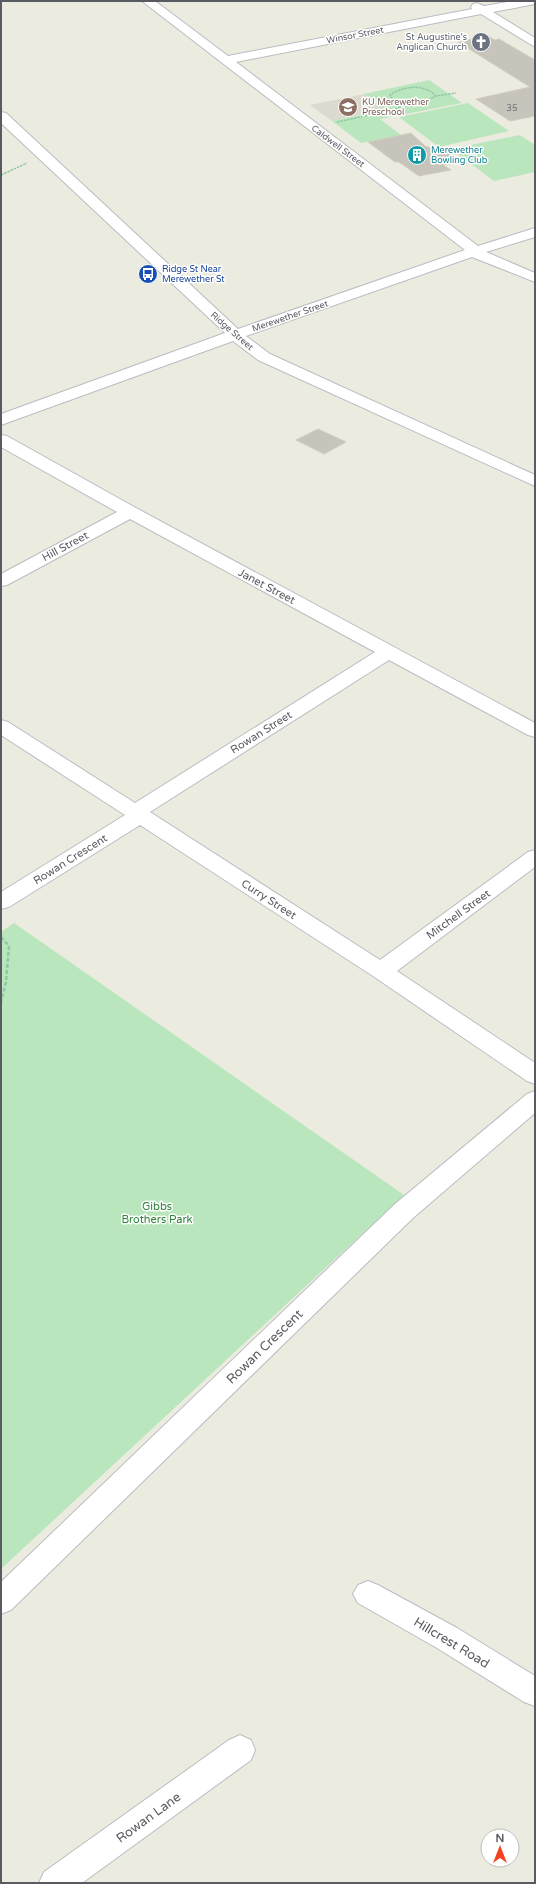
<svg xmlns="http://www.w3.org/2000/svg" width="536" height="1884" viewBox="0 0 536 1884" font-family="'Varela Round',sans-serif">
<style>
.education{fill:#dcdace}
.green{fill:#b9e6bd}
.building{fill:#c7c4bc;stroke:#d1cdbd}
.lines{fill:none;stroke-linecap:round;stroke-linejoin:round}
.minor-casing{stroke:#babcc2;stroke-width:2}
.path-far1{stroke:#92c7a6;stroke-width:1.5;stroke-dasharray:2.5 1;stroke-linecap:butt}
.path{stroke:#92c7a6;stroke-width:2.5;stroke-dasharray:4 2;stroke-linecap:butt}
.minor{fill:#fff;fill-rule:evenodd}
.labels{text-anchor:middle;stroke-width:3;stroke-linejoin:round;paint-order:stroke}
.far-street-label{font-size:9px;fill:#585b61;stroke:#fff}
.far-worship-label{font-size:9px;fill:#5b616d;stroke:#fff;text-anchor:end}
.far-education-label{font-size:9px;fill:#785e54;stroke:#fff;text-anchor:start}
.number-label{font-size:9px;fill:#747578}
.far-culture-label{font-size:9px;fill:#0d838f;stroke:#fff;text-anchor:start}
.far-transit-label{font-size:9px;fill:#164399;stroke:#fff;text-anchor:start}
.street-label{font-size:11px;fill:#585b61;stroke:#fff}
.park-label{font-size:11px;fill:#2e823a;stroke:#fff}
.near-street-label{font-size:13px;fill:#585b61;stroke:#fff}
</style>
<rect width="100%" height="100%" fill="#ecebdf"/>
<!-- education -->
<path class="education" d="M364,94L386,109L332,121L310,105Z"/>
<!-- green -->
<path class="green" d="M429,80L462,103L380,119L401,135L361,143L332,121L386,110L364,94Z
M468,103L509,131L439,147L399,117Z
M520,135L535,145V172L494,181L451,149Z
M14,923L404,1195L1,1569V932Z"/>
<!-- building -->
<path class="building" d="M488,36L495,40L499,39L535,60V116L510,121L476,99L530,87L458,42Z
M411,133L425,146L454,155L444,158L452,163L443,165L451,170L419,176L399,162H395L368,142Z
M318,429L346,442L324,454L296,440Z"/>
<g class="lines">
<!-- minor casing -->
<g class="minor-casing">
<path id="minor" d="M142,1H155L228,56L472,9L471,7L473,4L477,3L484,6L513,1H535V4L493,12L535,38V47L481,14L236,62L478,246L535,228V237L486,252L535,273V282L472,257L246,336L270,354L535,475V486L258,360L233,341L1,425V414L225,333L1,123V112L6,113L238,329L465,250Z
M1,435L7,436L136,508L535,723V737L528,735L389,660L150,812L380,960L528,852L535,850V867L397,971L535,1063V1084L527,1081L373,976L140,825L9,907L1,909V892L125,815L1,735V720L8,722L135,803L375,652L130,519L7,585L1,586V574L117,512L1,447Z
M535,1091V1113L413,1218L11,1610L1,1614V1582L395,1204L527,1094Z
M368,1581L378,1585L457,1628L535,1676V1706L524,1702L437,1648L358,1603L353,1594L358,1585Z
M240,1735L251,1740L255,1750L251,1760L82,1883H39L44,1872L229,1740Z"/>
</g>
<!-- path-far1 -->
<path class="path-far1" d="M405,104L394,101L390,95C404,86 423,83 436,96
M337,122L397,109L405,104L423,102L436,96L456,93
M1,175L27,163"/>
<!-- path -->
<path class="path" d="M1,937L9,946L6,982L1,1002"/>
<!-- minor -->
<use href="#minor" class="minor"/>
</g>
<!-- icons -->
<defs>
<g id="church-disc" transform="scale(1)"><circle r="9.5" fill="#6b7280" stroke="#fff"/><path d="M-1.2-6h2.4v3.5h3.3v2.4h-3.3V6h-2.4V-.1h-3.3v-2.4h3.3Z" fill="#fff"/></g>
<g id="school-disc" transform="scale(1)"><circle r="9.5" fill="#8d6e63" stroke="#fff"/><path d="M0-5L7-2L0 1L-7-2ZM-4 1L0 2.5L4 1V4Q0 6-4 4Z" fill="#fff"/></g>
<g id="building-disc" transform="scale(1)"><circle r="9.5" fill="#0f9aa8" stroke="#fff"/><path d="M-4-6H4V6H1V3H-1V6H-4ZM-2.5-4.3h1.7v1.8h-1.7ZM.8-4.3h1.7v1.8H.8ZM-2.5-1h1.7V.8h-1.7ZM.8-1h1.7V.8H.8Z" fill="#fff"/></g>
<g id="bus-disc" transform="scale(1)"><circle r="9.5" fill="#1a4fb4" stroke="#fff"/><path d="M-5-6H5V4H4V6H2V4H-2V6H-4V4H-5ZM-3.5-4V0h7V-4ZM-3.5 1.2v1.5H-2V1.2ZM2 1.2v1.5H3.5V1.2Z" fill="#fff"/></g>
</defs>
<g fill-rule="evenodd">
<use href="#church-disc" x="481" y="42"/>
<use href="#school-disc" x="348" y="107"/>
<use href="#building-disc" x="417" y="155"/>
<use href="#bus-disc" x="148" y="274"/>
</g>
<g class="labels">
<!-- far-street labels -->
<g class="far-street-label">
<text transform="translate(355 35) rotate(-11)" y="3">Winsor Street</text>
<text transform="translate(338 146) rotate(37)" y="3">Caldwell Street</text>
<text transform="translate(290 316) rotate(-19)" y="3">Merewether Street</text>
<text transform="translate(232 331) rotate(41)" y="3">Ridge Street</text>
</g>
<!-- far-worship labels -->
<g class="far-worship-label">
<text x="467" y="40">St Augustine's<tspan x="467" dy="10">Anglican Church</tspan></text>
</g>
<!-- far-education labels -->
<g class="far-education-label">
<text x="362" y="105">KU Merewether<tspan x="362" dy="10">Preschool</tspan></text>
</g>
<!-- number labels -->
<g class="number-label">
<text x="512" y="111">35</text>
</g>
<!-- far-culture labels -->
<g class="far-culture-label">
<text x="431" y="153">Merewether<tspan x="431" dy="10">Bowling Club</tspan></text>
</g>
<!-- far-transit labels -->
<g class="far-transit-label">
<text x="162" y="272">Ridge St Near<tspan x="162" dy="10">Merewether St</tspan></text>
</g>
<!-- street labels -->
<g class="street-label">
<text transform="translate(65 546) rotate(-28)" y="4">Hill Street</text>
<text transform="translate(267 586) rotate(28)" y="4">Janet Street</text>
<text transform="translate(261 732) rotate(-32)" y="4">Rowan Street</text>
<text transform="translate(70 859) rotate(-32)" y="4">Rowan Crescent</text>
<text transform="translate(269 899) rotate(33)" y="4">Curry Street</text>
<text transform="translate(458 914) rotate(-36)" y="4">Mitchell Street</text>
</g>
<!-- park labels -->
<g class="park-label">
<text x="157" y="1210">Gibbs<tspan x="157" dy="13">Brothers Park</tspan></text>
</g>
<!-- near-street labels -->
<g class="near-street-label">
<text transform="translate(264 1346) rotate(-44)" y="5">Rowan Crescent</text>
<text transform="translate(452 1642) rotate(31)" y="5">Hillcrest Road</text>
<text transform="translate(148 1817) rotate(-36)" y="5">Rowan Lane</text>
</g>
</g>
<!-- border -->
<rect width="536" height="1884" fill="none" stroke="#585b61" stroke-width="4"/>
<!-- north arrow -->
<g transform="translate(500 1848)"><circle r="19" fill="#ffffff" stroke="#bcbdc0"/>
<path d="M0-3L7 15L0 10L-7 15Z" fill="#f2421f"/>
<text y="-6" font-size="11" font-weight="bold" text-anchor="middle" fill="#585b61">N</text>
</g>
</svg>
